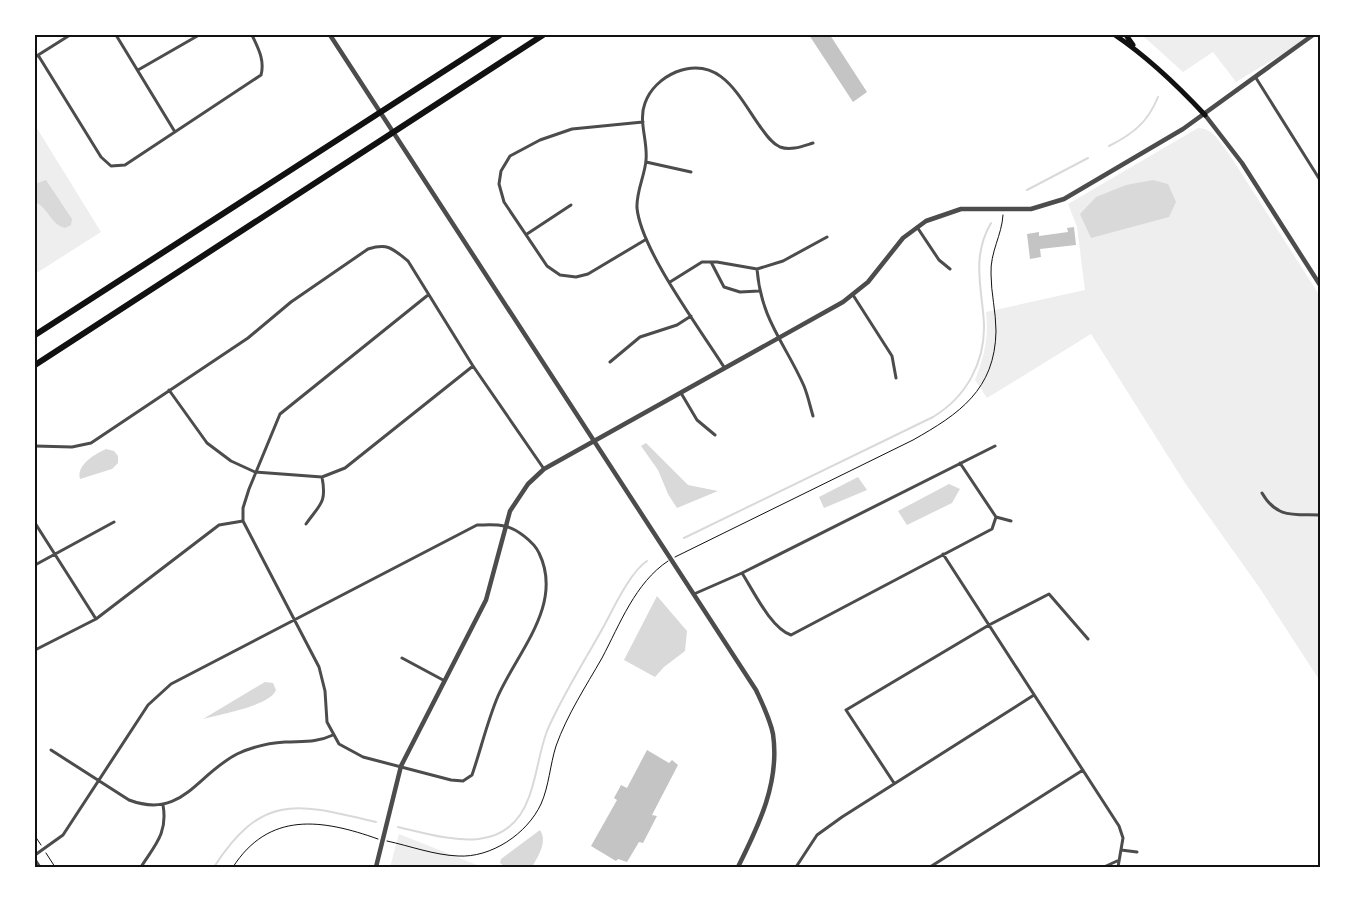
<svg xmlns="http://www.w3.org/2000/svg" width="1355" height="902" viewBox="0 0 1355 902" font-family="Cabin,sans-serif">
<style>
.green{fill:#eee}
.water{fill:#d9d9d9}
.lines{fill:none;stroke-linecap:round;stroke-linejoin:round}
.stream{stroke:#d9d9d9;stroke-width:2}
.building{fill:#c4c4c4}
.path{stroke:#111;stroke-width:1}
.minor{stroke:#4c4c4c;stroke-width:3}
.tertiary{stroke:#4c4c4c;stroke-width:4.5}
.secondary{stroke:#111;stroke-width:5}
.motorway{stroke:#111;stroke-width:6}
.neatline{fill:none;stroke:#111;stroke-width:2}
</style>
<rect width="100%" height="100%" fill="#fff"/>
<!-- green -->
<path class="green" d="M1142,35H1314L1236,82L1213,52L1183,72Z
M35,125L101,232L35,274Z
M1198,128C1213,128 1220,142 1229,154L1320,296V681L1259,587L1185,483L1091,334L987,398L975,380C984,357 989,338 986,312L1085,290L1077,227L1068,204Z
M399,834L482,867H390Z"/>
<!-- water -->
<path class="water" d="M46,180L72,219L71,225L65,228C50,224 49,208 35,202V184Z
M1153,180L1168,184L1176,202L1169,217L1091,238L1080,214L1096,197L1126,185Z
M646,443L688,485L718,491L677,508L668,494L658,470L641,446Z
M106,449L114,451L118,456V463L112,469L80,479C76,465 95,454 106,449Z
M858,477L867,490L824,508L819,497Z
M949,484L960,489L952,503L907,525L898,511Z
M657,596L687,631L685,651L664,667L655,677L624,660Z
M265,682L273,683L276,690C270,706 220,714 203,719Z
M540,830C548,842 538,856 532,867H506L500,863L501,859Z"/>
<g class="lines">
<!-- stream -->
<path class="stream" d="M1109,146C1133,134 1148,122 1158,97
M1027,190L1088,158
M684,538L933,417C966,397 985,363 984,324C982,288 971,257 991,223
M398,827C445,838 507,859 529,797C537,776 539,752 547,731C563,694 586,659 605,624C614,607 631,571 647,561
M214,867C263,791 299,804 376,822"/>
</g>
<!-- building -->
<path class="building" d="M809,35H830L867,92L853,102Z
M1074,227L1076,245L1040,249L1041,257L1030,259L1027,234L1039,232V236L1068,232L1067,228Z
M647,750L669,763L672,760L678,765L652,815L657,816L643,843L639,842L627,862L618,859L616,861L591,846L617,800L614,798L621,785L627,788Z"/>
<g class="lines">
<!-- path -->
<path class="path" d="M675,557L913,440C959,414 995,390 996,331C996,312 991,293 991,274C990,252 1002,235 1003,215
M35,836L41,845
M387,841C410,846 434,855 458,856C491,858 527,834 541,804C549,786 550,765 556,746C567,715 586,686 602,658C620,624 635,583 668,561
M46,853L55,867
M233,867C269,811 322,819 378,839"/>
<!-- minor -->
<path class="minor" d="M116,35L175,132
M1319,35L1320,37
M38,55L101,157L111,166L125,165L261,75C265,60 258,48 252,35
M35,57L70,35
M138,70L199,35
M1256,78L1320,180
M643,122L572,129L540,140L510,156L501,171L499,184L504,202L547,266L560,275L576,277L588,274L645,240
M646,162L691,172
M917,227L939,260L950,269
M527,234L571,205
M711,262L724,287L740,292L759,291
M757,269C761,320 785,343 804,386C808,396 810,406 813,416
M670,282L702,262H717L757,269L783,261L827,237
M853,295L892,356L896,378
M610,362L640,337L677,325L691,316
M724,367C700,329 641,250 637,208C636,192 645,175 646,160C648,141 638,121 645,103C650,89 662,78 676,72C720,55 738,95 759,125C765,133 771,143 780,147C791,151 803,146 813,143
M169,390L207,443L231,461L255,472L322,477L345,468L473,366
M681,393L697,420L715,435
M35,446L72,447L91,443L248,338L291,302L368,249C388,243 392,248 408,261L473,366L544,469
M960,463L996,517
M1262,493C1277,519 1294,514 1320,515
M35,523L96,619
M306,524C320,504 327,503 322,477
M943,554L1119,826L1123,838L1118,867
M35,565L114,522
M742,573C754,592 771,628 791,635L992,529L996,517L1011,521
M694,594L742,573L995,446
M35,650L96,619L219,525L243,521
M402,658L443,680
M51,750L129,800C182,820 196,775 237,754C252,747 268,743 285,742C303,741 316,743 333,735
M894,783L846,710L989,625L1049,594L1088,639
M1121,850L1137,852
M35,855L63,835L148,705L171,684L477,525C486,525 496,524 504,526C516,528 534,542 539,553C564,604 518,651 498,696C487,722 481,749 472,775L463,781L451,780L363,757L339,744L327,722L325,691L319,667L243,521V508L249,489L280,414L428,295
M141,867C155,845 168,833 163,805
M796,867L817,835L842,817L1034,695
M930,867L1083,770
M1104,867L1117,861"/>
<!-- tertiary -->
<path class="tertiary" d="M330,35L756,690C762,703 770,719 773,734C780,782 759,825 738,867
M1205,115L1242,163L1320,285
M35,861L39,867
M376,867L401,766L486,600L510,511L528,484L544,469L843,302L868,282L903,238L926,221L961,209H1031L1064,199L1183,129L1313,35"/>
<!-- secondary -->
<path class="secondary" d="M1115,35C1149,58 1177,85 1205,115
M1126,35L1133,45"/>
<!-- motorway -->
<path class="motorway" d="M35,335L500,35
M35,365L543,35"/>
</g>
<!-- border -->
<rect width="1355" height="902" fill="none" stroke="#ffffff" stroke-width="72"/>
<rect x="36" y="36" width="1283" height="830" class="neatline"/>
</svg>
